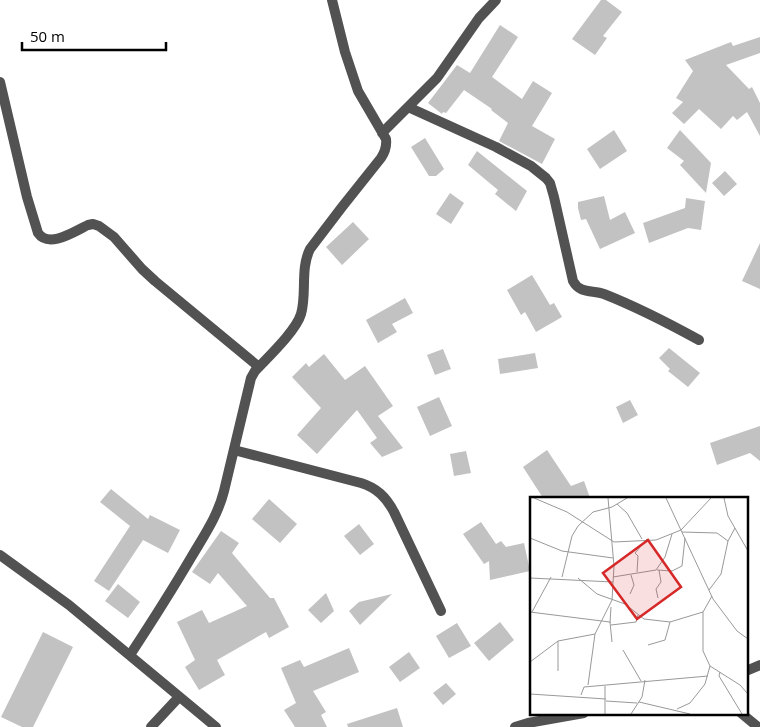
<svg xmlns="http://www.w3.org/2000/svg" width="760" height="727" viewBox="0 0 760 727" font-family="'Open Sans',sans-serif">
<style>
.building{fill:#c2c2c2}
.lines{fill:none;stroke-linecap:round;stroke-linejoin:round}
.minor{stroke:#525252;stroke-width:10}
.inset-road{fill:none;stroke:#999;stroke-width:1}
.view{fill:#d62828;fill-opacity:0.15;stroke:#d62828;stroke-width:2.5}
.inset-edge{fill:none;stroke:#000;stroke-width:2.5}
</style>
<rect width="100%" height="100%" fill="#fff"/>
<!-- building -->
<path class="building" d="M601,0H606L622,12L603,36L607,38L595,55L572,39Z
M500,25L518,37L492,77L522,99L533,81L552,93L532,126L555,139L542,164L499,141L508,123L491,110L492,109L464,90L446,113L443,112L442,114L428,103L457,65L470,73Z
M760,37V53L726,65L749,89L752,87L760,103V136L747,112L737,120L733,116L721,129L699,109L684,124L672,113L683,102L676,98L693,71L685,60L731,42L733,46Z
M614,130L627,151L600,169L587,149Z
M680,130L711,163L706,193L680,165L684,161L667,148Z
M425,138L444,169L436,176H429L411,147Z
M477,151L527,191L516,211L495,194L498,190L468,165Z
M725,171L737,184L724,196L712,183Z
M450,193L464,203L451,224L436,214Z
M604,196L610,220L625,212L635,233L600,249L586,219L581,220L578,208V202Z
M686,198L705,201L701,230L688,228L649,243L643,223L685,208Z
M353,222L369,239L342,265L326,247Z
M760,243V289L742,281Z
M532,275L550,305L554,303L562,317L536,332L525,312L521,315L507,290Z
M405,298L413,313L392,324L397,332L378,343L366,320Z
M669,348L700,373L688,387L668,371L670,369L659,358Z
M443,349L451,369L435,375L427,355Z
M535,353L538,368L500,374L498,359Z
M324,354L345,380L365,366L393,406L378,416L403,448L382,457L370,443L377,438L357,410L317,454L297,435L321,408L292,377L306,363L309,367Z
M439,397L452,426L430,436L417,407Z
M630,400L638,415L623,423L616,407Z
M760,426V461L750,453L717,465L710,443Z
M547,450L571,486L584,481L590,498H543L523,467Z
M466,451L471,473L454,476L450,454Z
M111,489L148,519L150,515L180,530L168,553L143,540L109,591L94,581L130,526L100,502Z
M269,499L297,524L280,543L252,519Z
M481,522L496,544L501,541L506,547L524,543L530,571L490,580L489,561L484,564L463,534Z
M359,524L374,544L360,555L344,536Z
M221,531L239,543L232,553L270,598H274L289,627L269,638L266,632L217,660L225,675L199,690L185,667L195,660L177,622L202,610L209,623L247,606L218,573L210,584L192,572Z
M118,584L140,602L128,618L105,601Z
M326,593L334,611L321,623L308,610Z
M392,594L360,625L349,611L359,602Z
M500,622L514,640L489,661L474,643Z
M457,623L471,646L449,658L436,636Z
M43,632L73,647L33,727H22L1,717Z
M349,648L359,672L313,691L326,712L321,715L327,727H295L284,710L296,703L281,668L300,660L304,667Z
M409,652L420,668L400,682L389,667Z
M446,683L456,694L443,705L433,693Z
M397,708L403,727H348L347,724Z"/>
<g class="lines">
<!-- minor -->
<path class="minor" d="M0,82L27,197L38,233C49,249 75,231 88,225L93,224L99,226L114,237L142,269L155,281L259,367
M408,107L496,147L531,166L546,178L550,183L554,197L573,281C580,294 592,290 604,294C637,307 668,323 699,340
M382,133L437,78L479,18L496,0
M234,450L361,483C377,488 386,497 394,512L441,611
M0,555L69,605L216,727
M130,655C151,623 172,590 192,556C205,534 218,515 224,491L251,378L255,371C267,358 296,331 301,314C307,294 300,269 310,249L342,207L381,158C385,152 387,147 386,139L358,91L345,52L332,0
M746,671L760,665
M741,713L758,727
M151,727L179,697
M515,727L528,723L584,713"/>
</g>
<!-- overview -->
<g transform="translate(530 497)">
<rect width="218" height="218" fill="#fff"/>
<path class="inset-road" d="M4,1L37,15L84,45L126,43L151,33M136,1L183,102L207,134L218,142M194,1L198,19L218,54M87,7L97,16L112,42M151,33L181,1M152,35L187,36L198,44M0,41L32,54L83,61M127,73L142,74L152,69L155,41M107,75L108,59L105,56L117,42M32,80L42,39L48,29L63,15L82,10L97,1M83,80L126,73L135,60L142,37M0,81L83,85M48,81L67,97L95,107L114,122L140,125L173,115M179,93L191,77L198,44L205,31M100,97L104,88L101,78M182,99L173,115V154L180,169L210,188L218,197M128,101L126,92L131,85L129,73M0,115L80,125L82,145M2,115L21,80M80,126L81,110M81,128L106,125L108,118M118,148L135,143L140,125M93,153L111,184M0,165L28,144L65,137M28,174V144M190,175L189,179L212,217M58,188L65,137L82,103L84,69L78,1M0,197L76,202M51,198L54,190L178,179M76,204L107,206M109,205L160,217M147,212L160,206L175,187L180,169M75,217V189M101,217L112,200L115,183"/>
<path class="view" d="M118,43L151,90L107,122L73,76Z"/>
<rect width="218" height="218" class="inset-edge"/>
</g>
<!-- scale -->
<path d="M22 42v8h144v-8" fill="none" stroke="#000000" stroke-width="2.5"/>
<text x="30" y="42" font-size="15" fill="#000000" stroke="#ffffff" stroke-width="4" paint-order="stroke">50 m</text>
</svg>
